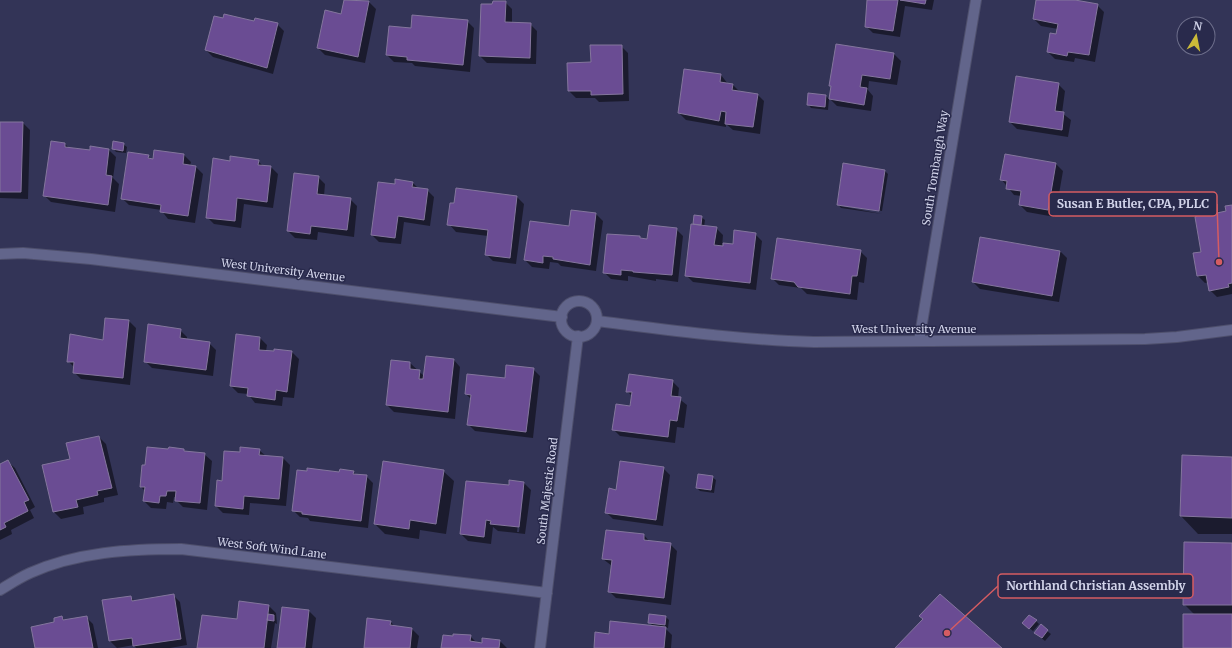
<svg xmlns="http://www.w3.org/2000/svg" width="1232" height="648" viewBox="0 0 1232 648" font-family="Merriweather,serif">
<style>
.shadow{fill:#0007;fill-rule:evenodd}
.building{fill:#6a4c93;stroke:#84769d}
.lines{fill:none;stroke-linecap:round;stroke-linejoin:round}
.street-casing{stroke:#4e4f6c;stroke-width:12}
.secondary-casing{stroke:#4e4f6c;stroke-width:12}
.street{stroke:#62658b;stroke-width:10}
.secondary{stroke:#62658b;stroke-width:10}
.labels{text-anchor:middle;stroke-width:3;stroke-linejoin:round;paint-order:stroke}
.street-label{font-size:11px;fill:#d2d4ea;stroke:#292a4c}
.leader{fill:none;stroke:#d55c62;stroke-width:1.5}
.callout-dot{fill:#d55c62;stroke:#292a4c;stroke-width:1.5}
.callout{fill:#292a4c;stroke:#d55c62;stroke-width:1.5}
.callout-label{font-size:12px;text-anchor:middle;font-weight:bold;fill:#d2d4ea}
</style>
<rect width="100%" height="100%" fill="#333457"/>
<!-- shadow -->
<path class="shadow" d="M345,0L369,2L376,9L365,63L325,55L318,48L342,15Z
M868,0H934L932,10L905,6L900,37L873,33L866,26Z
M1037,0H1069L1097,5L1104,12L1095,62L1075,58L1074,62L1055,59L1048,52L1057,35L1058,29L1041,26L1034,19Z
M505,2L512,9V23L530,24L537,31L536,64L487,63L480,56L493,5Z
M223,19L277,24L284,31L273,74L213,57L206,50Z
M467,21L474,28L470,72L415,66L412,63L394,62L387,55L412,29Z
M621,46L628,53L629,101L599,102L595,98H576L569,91L568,64L592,63Z
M894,54L901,61L897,85L869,81L868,90L873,96L871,111L837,106L830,99L832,87L830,86Z
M685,70L721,75L728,84L733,85L740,92L757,94L764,101L760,134L733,130L726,124V127L686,120L679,113Z
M1058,84L1065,91L1062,113L1071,120L1068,137L1017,129L1010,122Z
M826,96L829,99L828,110L811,108L808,104Z
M0,123H23L30,130L28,199L0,198Z
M65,144L69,148L91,151L109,150L116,157L113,178L119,184L115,212L51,202L44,195Z
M123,144L127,147L126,153L116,152L113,148Z
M184,155L191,162L190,166L196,167L203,174L195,223L168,219L161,210L129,205L122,198L148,156L153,161Z
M258,161L263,166L271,167L278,174L273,208L244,204L241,228L214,224L207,217L231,162Z
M1056,164L1063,171L1055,217L1027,212L1020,205L1021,196L1014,195L1001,179Z
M885,171L888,174L882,211L840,204V206L882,214L841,208L838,204Z
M318,177L325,184L324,196L350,199L357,206L354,237L318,232L317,240L295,238L288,231Z
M413,183L419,189L427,190L434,197L430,226L404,222L401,244L379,242L372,235L396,186Z
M457,189L517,197L524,204L516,264L493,261L486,254L488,236L456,232L449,224L455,204Z
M1232,206V294L1217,297L1210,290L1209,282L1205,283L1198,276L1203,252L1216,209L1220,213L1227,212Z
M572,211L596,214L603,221L596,271L561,266L558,263L550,262L549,269L532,267L525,260L570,227Z
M701,217L705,220L704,227L716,228L723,235L722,247L734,245L755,234L762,241L756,290L693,282L686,275L696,226L694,224Z
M676,229L683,236L678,282L656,279V281L628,276V281L611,279L604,272L639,237L642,239L648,240Z
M860,251L867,258L864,283L859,282L857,300L807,294L801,288L779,285L772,278Z
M1060,251L1067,258L1059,302L980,289L973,282Z
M106,319L129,321L136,328L130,385L81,379L74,372L75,368L68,361L104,341Z
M180,330L187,337V340L209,343L216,350L213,376L152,368L145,361Z
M260,338L267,345L266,351L292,352L299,359L294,398L283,397L282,406L255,403L248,394L238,393L231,386Z
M454,360L460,367L455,419L394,412L387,405L410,363L424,376Z
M533,369L540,376L533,438L475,431L468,424L471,399L466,394Z
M672,381L679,388L678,398L687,405L684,428L677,427L675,443L620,436L613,429L631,407L632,396L627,391Z
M99,437L106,444L118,495L104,498V502L83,507L84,514L61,519L54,512L71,460Z
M184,450L186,452L204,454L212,461L207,510L183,507L176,500V497H174L173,503L167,502L166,509L151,508L144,501L145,491L141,487Z
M259,450L267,457L283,458L290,465L286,506L250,503L249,515L223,513L216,506L223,482Z
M1232,458V534H1198L1181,516Z
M8,462L15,468L35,507L30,510L34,518L11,530L12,534L0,540V466Z
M663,468L670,475L663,526L613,519L606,512L617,491Z
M443,471L454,481L446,534L420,530L419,539L385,534L375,524Z
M353,472L357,475L366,476L373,483L368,528L310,521L308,518L300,517L293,510L340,473Z
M712,477L716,480L714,493L700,491L697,488Z
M524,483L531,490L525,534L498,531L493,527L491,544L468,541L461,534L510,486ZM522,488H524L519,532H517Z
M644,535L650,542L670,544L677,551L671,605L616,598L609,591L612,566L603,559Z
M1232,544V648H1184L1195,615L1184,604Z
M173,595L180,602L187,645L170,648H136L134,645L117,648L110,641L130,597L135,601Z
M240,602L269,606L276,613L277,624L275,623L271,648H198L238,620Z
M283,608L309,611L316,618L312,648H278Z
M62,617L66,621L86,617L93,624L98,648H36Z
M666,617L669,620L668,628H665L672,635L671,648H595L653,626L649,622Z
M1036,621L1039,624L1033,631L1027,626Z
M391,622L395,627L412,629L419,636L417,648H365Z
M1047,631L1051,634L1045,641L1035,633Z
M470,636L477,643L500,641L507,648H442Z"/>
<!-- building -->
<path class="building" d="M344,0L369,1L358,57L317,48L325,10L341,14Z
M867,0H898L893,31L865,27Z
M900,0H926L925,4Z
M1036,0H1075L1098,4L1089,55L1068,52L1067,56L1047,52L1050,33L1056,34L1058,24L1033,19Z
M493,1H506L505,22L531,23L530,58L479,56L481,4H492Z
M224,14L254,21L255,18L278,23L267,68L205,50L214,16L223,18Z
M412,15L468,20L463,65L407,60V57L386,55L389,26L411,28Z
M836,44L894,53L890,79L862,75L860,87L867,88L864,105L829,99L831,86H829Z
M590,45H622L623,94L591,95V91H568L567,63L591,62Z
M684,69L721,74L720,82L733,84L732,90L758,94L753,127L725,124L726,112L721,111L719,121L678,113Z
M1016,76L1059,83L1055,111L1064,112L1062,130L1009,122Z
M808,93L826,95L825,107L807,105Z
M0,122H23L21,192H0Z
M51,141L65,143V147L90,150V146L109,149L106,175L112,176L108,205L43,196Z
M113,141L124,143L123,151L112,149Z
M154,150L184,154L183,164L196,166L188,216L160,212L161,205L121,199L128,152L149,155L148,158L153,159Z
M1005,154L1056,163L1048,210L1019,205L1021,191L1006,189L1007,181L1000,180Z
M230,156L259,160L258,165L271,166L267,202L237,198L235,221L206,218L213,158L230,161Z
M843,163L885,170L879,211L837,205Z
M294,173L319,176L317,194L351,198L347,230L311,226L310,234L287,231Z
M395,179L413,182L412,187L428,189L424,220L398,216L395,238L371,235L378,182L395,184Z
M456,188L517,196L510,258L485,255L488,230L447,225L450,203H454Z
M1232,205V283L1228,284L1229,287L1209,291L1206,275L1197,276L1193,253L1201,252L1195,217L1197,216L1196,212L1216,208L1217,213L1226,211L1225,206Z
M571,210L596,213L590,265L553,259V257L543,256V263L524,260L530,221L569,226Z
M694,215L702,216L701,225L693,224Z
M691,224L717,227L714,245L723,246V243L733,244L734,230L756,233L750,283L685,276Z
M649,225L677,228L672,275L633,272V271L621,270V275L603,273L607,234L640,236V238L647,239Z
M980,237L1060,251L1052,296L972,282Z
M777,238L861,250L857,276H852L850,294L798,287L794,282L771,279Z
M105,318L129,320L123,378L73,373L74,362H67L70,334L103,340Z
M148,324L181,329L180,338L210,342L206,370L144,362Z
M236,334L260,337L259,350L274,351V349L292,351L287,392L276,390L275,400L247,396L248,388L230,386Z
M426,356L454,359L448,412L386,405L391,360L410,362V369L420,370L419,379H423Z
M506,365L534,368L526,432L467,425L471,395L465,394L467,374L505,378Z
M629,374L673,380L671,396L681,397L677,421L670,420L668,437L612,430L616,404L630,406L632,392H626Z
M99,436L112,488L97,491L98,495L76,500L78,507L53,512L42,465L70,459L66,443Z
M147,447L168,449L169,447L184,449V451L205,453L200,503L175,501L176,491H167L166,496H160L159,503L143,501L145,487H140L142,465H145Z
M240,447L260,449L259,455L283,457L279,499L244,496L243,509L215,506L217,480L222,481L224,451L240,452Z
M1182,455L1232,457V518L1180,516Z
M8,460L29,500L24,502L28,511L4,523L6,527L0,530V464Z
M383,461L444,470L436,524L410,520L409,529L374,524Z
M620,461L664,467L656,520L605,513L609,488L616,490Z
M307,468L339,472L340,469L354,471L353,474L367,475L361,521L302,514V512L292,511L297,470L307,471Z
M698,474L713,476L711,490L696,488Z
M509,480L524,482L519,527L490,524L491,521L486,520L484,537L460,534L466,481L509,485Z
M606,530L644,534V540L671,543L664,598L608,592L612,560L602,559Z
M1184,542L1232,543V605H1183Z
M174,594L181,639L133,646L132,638L109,641L102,600L131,596L132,601Z
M940,594L1002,648H895L923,619L919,616Z
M239,601L269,605L264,648H197L202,615L237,619Z
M282,607L309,610L305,648H277Z
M268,614L274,615V621L267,620Z
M649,614L666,616L665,625L648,623Z
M1183,614H1232V648H1183Z
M1029,615L1037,620L1029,629L1022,623Z
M62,616L63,620L87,616L93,648H35L31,627L54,622V618Z
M367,618L391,621L390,625L412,628L410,648H364Z
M610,621L666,627L664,648H594L595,632L609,634Z
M1041,624L1048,630L1042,638L1034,633Z
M453,634L471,635L470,641L482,643V638L500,640L499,648H441L443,635L453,636Z"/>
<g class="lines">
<!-- street casing -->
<g class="street-casing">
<path id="street" d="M919,341L976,0
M0,590C10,584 19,578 30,573C77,552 129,549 181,549L547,593
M540,648L578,336"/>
</g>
<!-- secondary casing -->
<g class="secondary-casing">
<path id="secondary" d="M0,254L23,253L91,259L562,317
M561 319a18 18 0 1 1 36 0a18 18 0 1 1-36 0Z
M597,321C669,330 741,340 814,342L1145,339L1177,337L1232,330"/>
</g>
<!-- street -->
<use href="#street" class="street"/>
<!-- secondary -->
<use href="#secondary" class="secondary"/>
</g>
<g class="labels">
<!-- street labels -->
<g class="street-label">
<text transform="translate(935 168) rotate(-81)" y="4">South Tombaugh Way</text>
<text transform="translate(283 270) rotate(7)" y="4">West University Avenue</text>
<text x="914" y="333">West University Avenue</text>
<text transform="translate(547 491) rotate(-83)" y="4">South Majestic Road</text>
<text transform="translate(272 548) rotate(7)" y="4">West Soft Wind Lane</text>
</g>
</g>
<!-- callouts -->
<path class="leader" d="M1219 262L1217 204M947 633L998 586"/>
<g class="callout-dot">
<circle cx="1219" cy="262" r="4"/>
<circle cx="947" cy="633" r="4"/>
</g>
<g class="callout">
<rect x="1049" y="192" width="168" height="24" rx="4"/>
<rect x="998" y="574" width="195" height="24" rx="4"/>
</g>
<g class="callout-label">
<text x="1133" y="208">Susan E Butler, CPA, PLLC</text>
<text x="1096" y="590">Northland Christian Assembly</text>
</g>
<!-- north arrow -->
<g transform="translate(1196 36) rotate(10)"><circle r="19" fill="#292a4c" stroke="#6d6e8b"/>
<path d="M0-3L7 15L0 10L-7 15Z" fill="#cbba39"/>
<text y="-6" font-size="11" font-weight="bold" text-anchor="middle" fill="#d2d4ea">N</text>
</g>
</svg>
